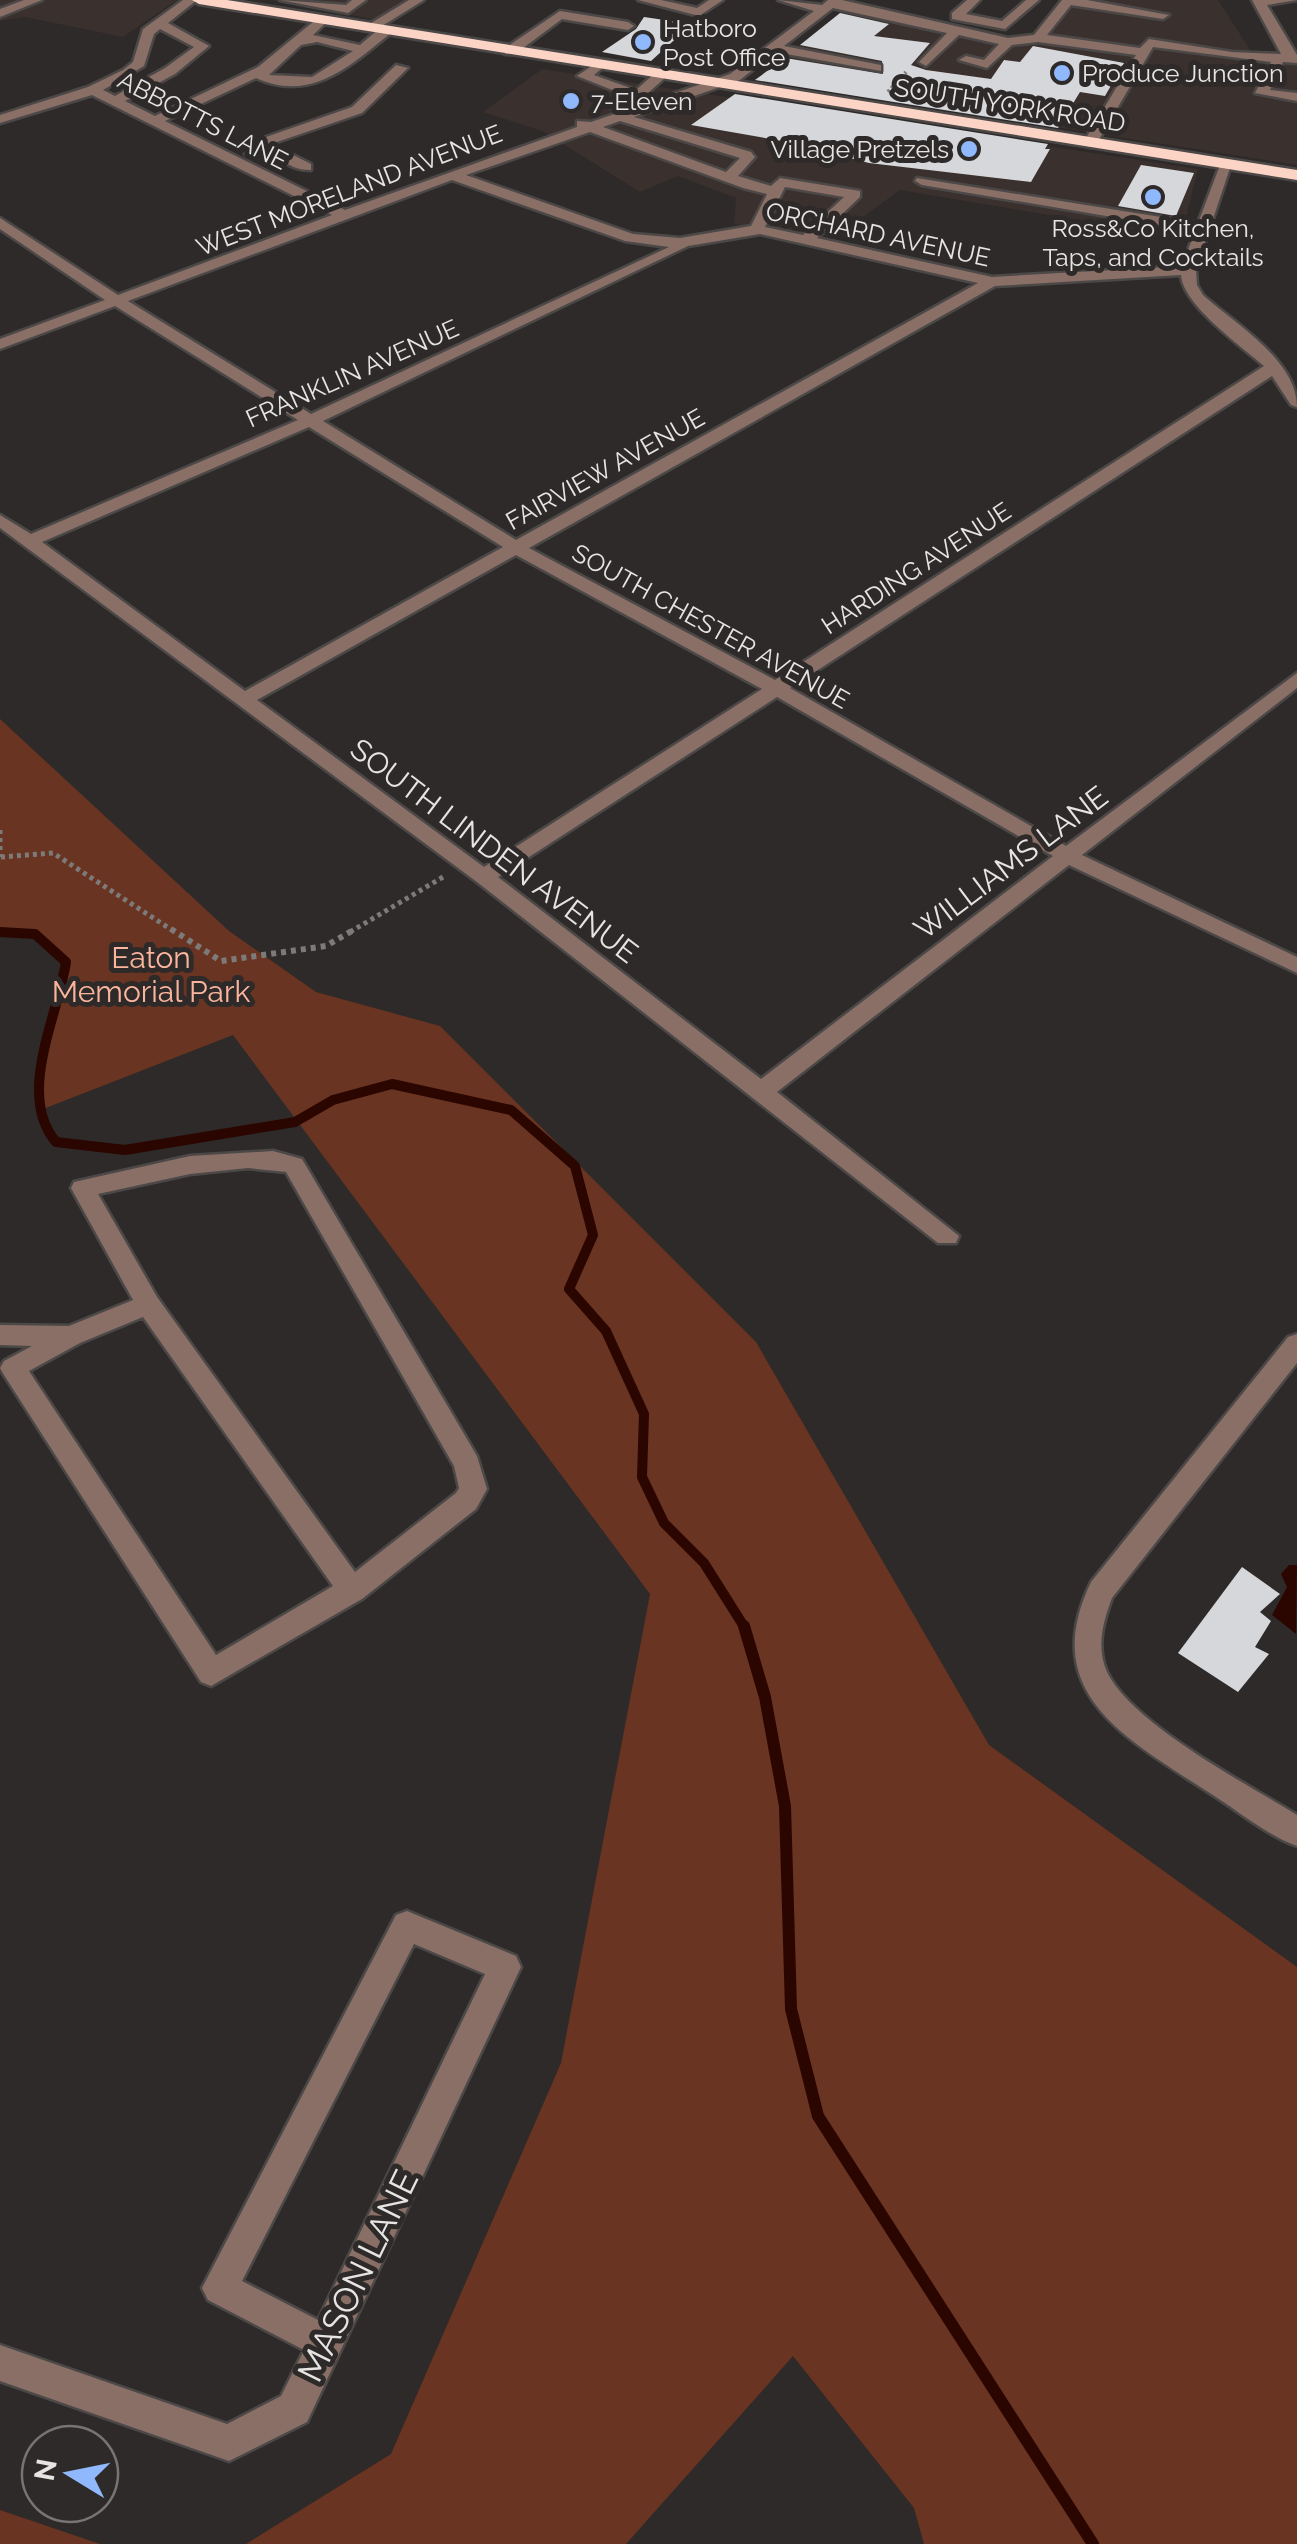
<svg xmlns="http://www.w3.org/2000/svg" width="1297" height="2544" viewBox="0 0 1297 2544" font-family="Raleway,sans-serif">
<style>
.built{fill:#3a302d}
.green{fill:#693421}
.water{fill:#2b0600}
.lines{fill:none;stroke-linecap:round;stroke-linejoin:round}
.stream-far1{stroke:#2b0600;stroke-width:10}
.stream{stroke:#2b0600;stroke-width:12}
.building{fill:#d5d7da}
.minor-casing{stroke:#4b4847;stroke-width:5}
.highway-casing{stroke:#4b4847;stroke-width:5}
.path-far2{stroke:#7d7b7a;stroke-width:4;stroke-dasharray:2.5 2.5;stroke-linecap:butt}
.path-far1{stroke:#7d7b7a;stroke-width:5;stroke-dasharray:4 4;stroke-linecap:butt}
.path{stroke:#7d7b7a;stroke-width:6;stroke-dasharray:5 5;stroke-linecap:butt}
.minor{fill:#896f65;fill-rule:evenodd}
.highway{fill:#fcd4c6;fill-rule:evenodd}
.poi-dot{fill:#90b8fd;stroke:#2d2a29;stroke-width:4}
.labels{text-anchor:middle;stroke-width:10;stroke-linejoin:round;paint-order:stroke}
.far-poi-label{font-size:25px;fill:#e7e5e4;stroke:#2d2a29;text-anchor:start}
.far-street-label{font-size:25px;fill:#e7e5e4;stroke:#2d2a29}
.street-label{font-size:30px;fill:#e7e5e4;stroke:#2d2a29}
.park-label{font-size:30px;fill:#fbb59c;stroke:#2d2a29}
.near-street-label{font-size:35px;fill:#e7e5e4;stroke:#2d2a29}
</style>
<rect width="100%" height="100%" fill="#2d2a29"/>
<!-- built -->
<path class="built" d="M0,0H177L123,37L25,17L0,21Z
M269,0H412L377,20Z
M1064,0H1218L1251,51L1297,62V165L754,80L845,11L1018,47Z
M542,69L1198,169L1181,237L900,190L835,237L734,224L736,198L678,176L640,192L542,131L483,112Z"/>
<!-- green -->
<path class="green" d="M0,719L229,931L316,992L440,1026L756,1342L989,1745L1297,1967V2544H924L914,2508L793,2356L626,2544H246L391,2454L561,2063L650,1594L233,1035L38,1111C40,1059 62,1013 65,962L35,934L0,932Z
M0,2510L100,2544H0Z"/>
<!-- water -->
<path class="water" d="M1289,1565H1297L1296,1634L1272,1615L1287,1587L1281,1574Z"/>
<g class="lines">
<!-- stream-far1 -->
<path class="stream-far1" d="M0,932L35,934L66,962C58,1016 16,1095 56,1142L125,1150L295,1122L333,1100L392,1084L511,1110L575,1166L593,1235L569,1289L606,1331L644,1414L642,1477L664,1523L704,1563L745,1628"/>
<!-- stream -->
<path class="stream" d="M744,1626L765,1697L785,1806L791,2009L818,2116L1093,2544"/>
</g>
<!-- building -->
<path class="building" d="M840,13L889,24L874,36L930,43L911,65L926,70L991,79L1004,60L1020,62L1033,46L1124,63L1105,96L1080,92L1058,128L755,80L785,58L883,74L882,61L800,45Z
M644,17L692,24L651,61L602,52L636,29Z
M735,94L1048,144L1045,149H1050L1031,182L869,163L830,153L833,150L691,125Z
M1141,165L1194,173L1176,216L1118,206Z
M1242,1567L1280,1594L1260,1612L1271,1621L1255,1647L1269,1654L1238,1692L1178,1653Z"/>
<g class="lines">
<!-- minor casing -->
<g class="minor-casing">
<path id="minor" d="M24,0H42L0,17V9Z
M183,0H197L168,23L209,46L175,74L125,101L155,116L258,67L319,17L329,20L313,35L360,45L381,27H391V33C350,66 311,103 256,78L165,121L345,210L577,127V121L591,122L730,74L814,11L778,0L822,5L828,0H842L1008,38L1034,35L1062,0H1087L1169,15L1163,19L1071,5L1047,35L1140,48L1149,39L1232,52L1281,54L1252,0H1297L1267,5L1297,55V63L1283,62L1270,90L1297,93V101L1255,93L1271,62L1153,47L1097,143L1090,147L1083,143L1136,55L1038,42L1012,45L987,68L959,60L966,56L984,60L999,44L959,35L926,66L919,62L947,33L833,8L784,46L881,65V71L775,52L740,80L634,117L751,152L755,157L738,176L771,186L780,178L860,191V197L817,238L992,277L1182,266L1195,231L922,185L915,181L917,178L1198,223L1220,165L1232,162L1196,270L1197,285L1203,295C1235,324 1297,360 1297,407L1291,405L1272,376L790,688L1066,846L1297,673V688L1082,855L1297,957V973L1069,865L777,1092L959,1236L956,1243H938L477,882L0,528V515L31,534L298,420L115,306L0,349V339L105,300L0,229V218L118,295L332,215L92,95L0,123V115L88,87L123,70L133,62L143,29ZM160,29L194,47L165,68L115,96L103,90L144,66L154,34ZM317,42L353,51L312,77L269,75L301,45ZM620,121L740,158L726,172L603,127ZM590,132L743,188L767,194L751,226L680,238L633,234L466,175ZM452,180L625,241L669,247L311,414L128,301ZM785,187L844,197L803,235L765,227ZM760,234L978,283L516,540L323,421L688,246ZM1181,275C1183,305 1241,346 1264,366L775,680L529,548L995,286ZM309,427L503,547L245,691L42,542ZM516,555L762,689L484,867L257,700ZM777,697L1053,856L761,1079L498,877Z
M280,0L346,5L352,0H366L348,13Z
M409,0H424L374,31L363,28Z
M638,0H661L697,8L709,0H723L699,16Z
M967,0H980L966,14L1002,21L1026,0H1039L1005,29L952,19V13Z
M560,11L628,22L634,26L628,30L562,19L515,54H505V48Z
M599,61L606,65L594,75L636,90L656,72L668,75L647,94V100L615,108L610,107V101L625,95L577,76Z
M396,65L408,68L362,113L277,142V147L311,164V170C286,171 283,152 252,158L245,154L262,148L266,137L352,107Z
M273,1151L302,1159L477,1456L487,1489L476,1509L362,1599L211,1686L201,1682L4,1375L0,1368L4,1361L32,1346L0,1345V1325L69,1326L133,1300L71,1188L74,1182L190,1156ZM248,1168L286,1172L454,1466L459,1488L456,1493L355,1572L157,1297L98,1194L190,1174ZM143,1317L333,1586L216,1655L29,1371L80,1343Z
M1297,1334V1363L1112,1598C1103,1622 1096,1647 1107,1672C1132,1724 1247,1784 1297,1815V1846C1264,1834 1235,1808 1205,1790C1124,1737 1038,1692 1091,1582L1288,1337Z
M407,1911L516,1956L521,1967L307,2422L229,2461L0,2381V2345L227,2424L281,2396L304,2350L208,2300L202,2288L396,1915ZM414,1944L485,1974L318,2320L242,2281Z"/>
</g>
<!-- highway casing -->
<g class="highway-casing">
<path id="highway" d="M192,0H227L1297,170V180L199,4Z"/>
</g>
<!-- path-far2 -->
<path class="path-far2" d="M888,92L906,72"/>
<!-- path-far1 -->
<path class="path-far1" d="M0,830V857
M1,857L53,853L175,932
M350,932L443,877"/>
<!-- path -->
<path class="path" d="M171,929L221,961L326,946L355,929"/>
<!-- minor -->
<use href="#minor" class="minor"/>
<!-- highway -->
<use href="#highway" class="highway"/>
</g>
<!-- markers -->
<g class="poi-dot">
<circle cx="643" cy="42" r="10"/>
<circle cx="1062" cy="73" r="10"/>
<circle cx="571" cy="101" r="10"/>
<circle cx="969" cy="149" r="10"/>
<circle cx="1153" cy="197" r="10"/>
</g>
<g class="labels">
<!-- far-poi labels -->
<g class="far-poi-label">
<text x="663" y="37">Hatboro<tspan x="663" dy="29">Post Office</tspan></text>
<text x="1082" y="82">Produce Junction</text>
<text x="591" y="110">7-Eleven</text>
<text x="949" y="158" text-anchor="end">Village Pretzels</text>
<text x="1153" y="237" text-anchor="middle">Ross&amp;Co Kitchen,<tspan x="1153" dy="29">Taps, and Cocktails</tspan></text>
</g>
<!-- far-street labels -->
<g class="far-street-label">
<text transform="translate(1010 105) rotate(9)" y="9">SOUTH YORK ROAD</text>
<text transform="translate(203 120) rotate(27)" y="9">ABBOTTS LANE</text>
<text transform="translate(349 190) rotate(-21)" y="9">WEST MORELAND AVENUE</text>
<text transform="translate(878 234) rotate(12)" y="9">ORCHARD AVENUE</text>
<text transform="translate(352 373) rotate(-24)" y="9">FRANKLIN AVENUE</text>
<text transform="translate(605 469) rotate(-29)" y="9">FAIRVIEW AVENUE</text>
<text transform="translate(916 568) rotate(-33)" y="9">HARDING AVENUE</text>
<text transform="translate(711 626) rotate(29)" y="9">SOUTH CHESTER AVENUE</text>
</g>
<!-- street labels -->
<g class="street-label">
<text transform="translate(494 851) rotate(37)" y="10">SOUTH LINDEN AVENUE</text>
<text transform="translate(1011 863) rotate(-37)" y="10">WILLIAMS LANE</text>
</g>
<!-- park labels -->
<g class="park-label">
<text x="151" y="968">Eaton<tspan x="151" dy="34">Memorial Park</tspan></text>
</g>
<!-- near-street labels -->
<g class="near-street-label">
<text transform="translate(358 2276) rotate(-64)" y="12">MASON LANE</text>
</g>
</g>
<!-- north arrow -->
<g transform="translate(70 2474) rotate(280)"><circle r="48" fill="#2d2a29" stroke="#777574" stroke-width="2.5"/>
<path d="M0-8L18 38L0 25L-18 38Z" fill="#90b8fd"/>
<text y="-15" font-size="28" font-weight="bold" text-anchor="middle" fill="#e7e5e4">N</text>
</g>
</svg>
